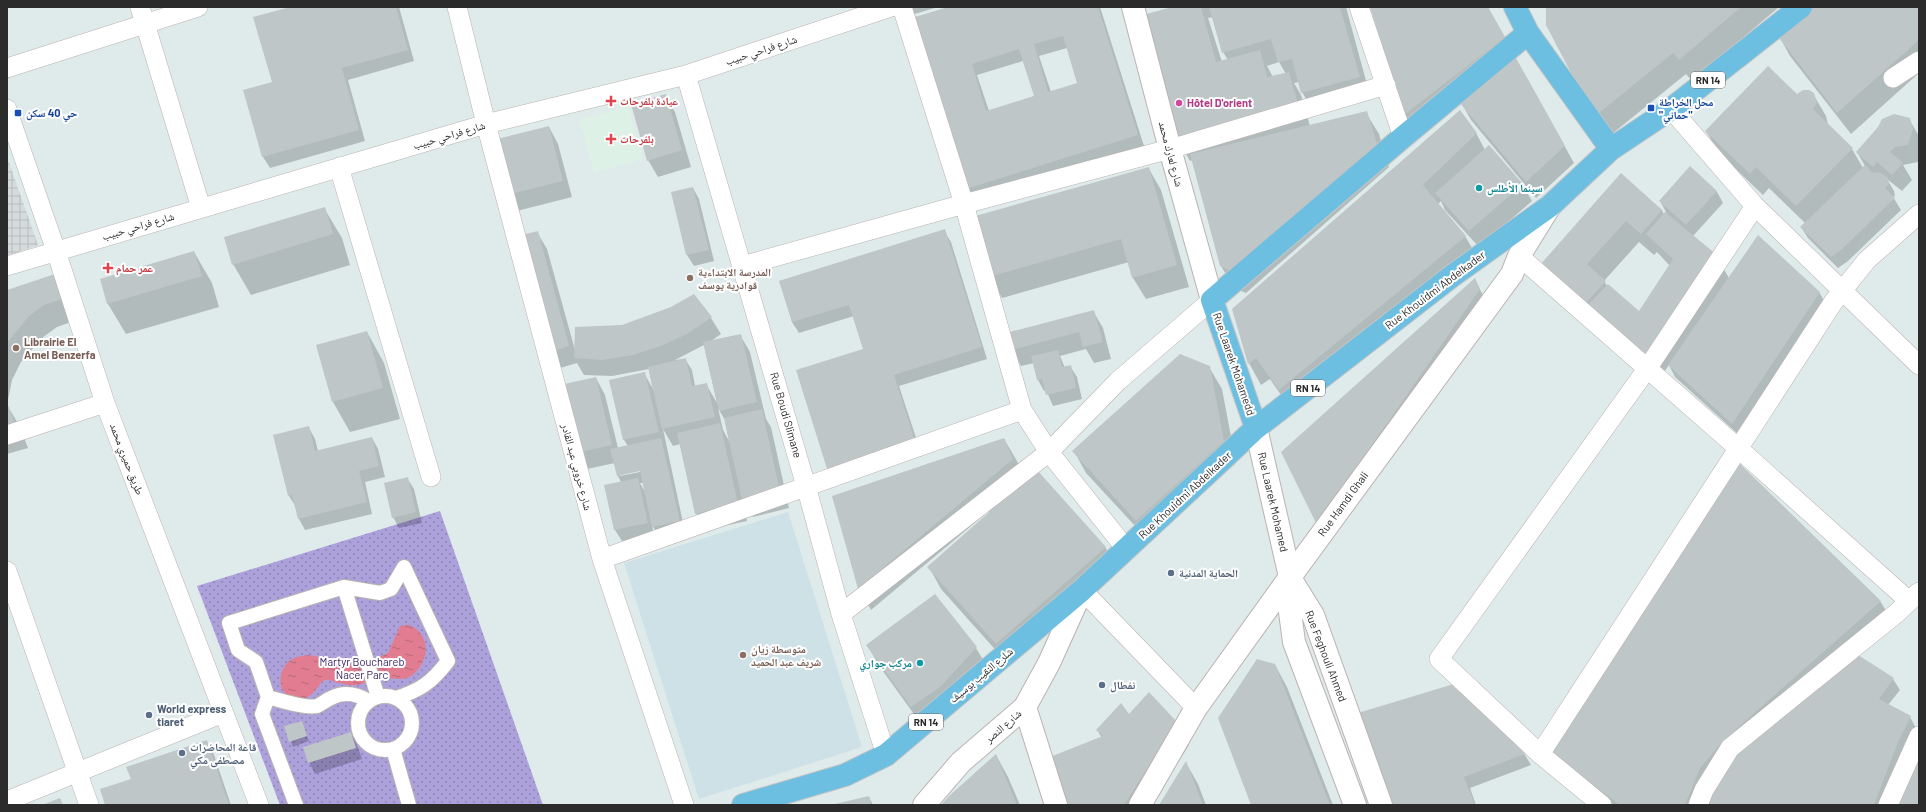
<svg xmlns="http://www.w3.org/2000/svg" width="1926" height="812" viewBox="0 0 1926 812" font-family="Barlow,'Noto Naskh Arabic',sans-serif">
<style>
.education{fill:#cde1e7}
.medical{fill:#ddf1e7}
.grass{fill:url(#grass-dots)}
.plaza{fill:url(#plaza-grid)}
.water{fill:url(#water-ripples)}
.shadow{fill:#0003;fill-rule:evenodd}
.building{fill:#bec6c7;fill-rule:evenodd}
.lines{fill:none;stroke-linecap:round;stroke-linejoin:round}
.pedestrian-casing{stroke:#bab3af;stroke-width:16}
.minor-casing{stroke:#bab3af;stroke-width:20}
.tertiary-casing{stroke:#bab3af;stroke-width:24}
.secondary-casing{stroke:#bab3af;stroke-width:24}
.primary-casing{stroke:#c4c4c4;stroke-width:24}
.pedestrian{stroke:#fff;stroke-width:14}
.minor{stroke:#fff;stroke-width:19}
.tertiary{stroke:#fff;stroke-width:22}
.secondary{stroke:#fff;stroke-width:22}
.primary{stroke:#6dbfe2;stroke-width:22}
.health-dot{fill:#e0444e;stroke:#fff;stroke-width:1.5}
.hotel-dot{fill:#d1479c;stroke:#fff;stroke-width:1.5}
.transit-dot{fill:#1a4fb4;stroke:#fff;stroke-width:1.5}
.culture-dot{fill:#0f9aa8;stroke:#fff;stroke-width:1.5}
.education-dot{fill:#8d6e63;stroke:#fff;stroke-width:1.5}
.service-dot{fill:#5c6f8a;stroke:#fff;stroke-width:1.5}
.labels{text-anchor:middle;stroke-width:4;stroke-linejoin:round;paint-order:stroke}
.shield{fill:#fff;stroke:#6b6b6b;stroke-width:1}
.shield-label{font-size:10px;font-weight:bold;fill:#2b2b2b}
.street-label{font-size:11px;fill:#2b2b2b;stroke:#fff}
.health-label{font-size:11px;font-weight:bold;fill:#be3a42;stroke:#fff;text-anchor:start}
.transit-label{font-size:11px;font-weight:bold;fill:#164399;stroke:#fff;text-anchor:start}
.hotel-label{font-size:11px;font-weight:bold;fill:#b23c85;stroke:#fff;text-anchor:start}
.culture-label{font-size:11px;font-weight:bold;fill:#0d838f;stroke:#fff;text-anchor:start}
.education-label{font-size:11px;font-weight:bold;fill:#785e54;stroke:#fff;text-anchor:start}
.service-label{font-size:11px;font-weight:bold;fill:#4e5e75;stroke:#fff;text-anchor:start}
.park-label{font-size:11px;fill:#372261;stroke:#fff}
</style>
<defs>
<pattern id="grass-dots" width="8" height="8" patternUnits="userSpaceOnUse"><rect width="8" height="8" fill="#ada1dc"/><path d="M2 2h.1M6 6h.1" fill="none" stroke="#8d83b3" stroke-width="1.8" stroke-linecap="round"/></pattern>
<pattern id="plaza-grid" width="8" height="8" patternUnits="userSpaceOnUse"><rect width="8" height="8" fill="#d5dbdc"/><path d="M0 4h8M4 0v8" fill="none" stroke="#b7bcbd"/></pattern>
<pattern id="water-ripples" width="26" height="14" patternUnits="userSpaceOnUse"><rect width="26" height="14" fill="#e27d91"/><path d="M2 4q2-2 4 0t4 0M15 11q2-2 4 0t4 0" fill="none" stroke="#b76777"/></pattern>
</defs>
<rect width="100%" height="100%" fill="#dfeaeb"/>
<!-- education -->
<path class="education" d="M788,512L862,747L699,799L624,563Z"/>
<!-- medical -->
<path class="medical" d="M628,106L643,159L594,173L579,120Z"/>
<!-- grass -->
<path class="grass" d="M440,511L543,805H280L197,586Z"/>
<!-- plaza -->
<path class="plaza" d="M7,157L38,245L7,256Z"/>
<!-- water -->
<path class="water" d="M409,625C432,634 430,663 411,676C402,682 390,677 380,678L375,659L388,653L400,626Z
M309,655C329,658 338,670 359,663L365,683C354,687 346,685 335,682C332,681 329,679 326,680C318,681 316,698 300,699C275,700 275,667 294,658C298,656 304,656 309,655Z"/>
<!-- shadow -->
<path class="shadow" d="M293,7H399L414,61L348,80L365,141L270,168L263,157L244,91L273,83Z
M903,7H938L908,16Z
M951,7H1100L1144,146L974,200L967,188ZM1067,48L1078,84L1051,92L1039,56ZM1023,61L1035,96L989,111L977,75Z
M1176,7H1346L1371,99L1315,114L1302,92L1299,82L1294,83L1301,95L1310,126L1366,113L1379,134L1389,167L1246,293L1234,288L1221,266L1193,160L1190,161L1178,139ZM1213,17L1223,52L1228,60L1222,62L1208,18ZM1279,62L1286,74L1273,77L1267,66Z
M1371,7H1487L1574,163L1536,198L1471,120L1461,102L1418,136L1405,114Z
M1547,7H1779L1692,81L1686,74L1607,138Z
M1919,7V73L1851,134L1790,56L1778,34Z
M1813,94L1826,116L1828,125L1852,149L1863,168L1865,166L1857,152L1909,119L1919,136L1918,162L1903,165L1912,180L1902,191L1887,179L1894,191L1895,196L1893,197L1901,210L1848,261L1838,268L1808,238L1801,227L1805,223L1769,188L1763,195L1719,153L1706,131L1797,95Z
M665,95L675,112L691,167L658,177L648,160Z
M549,127L558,144L572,197L517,211L508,194Z
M1476,133L1485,150L1522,184L1532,201L1479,247L1445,210L1441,201L1438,204L1465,236L1478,258L1292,411L1270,379L1261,385L1249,363L1233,310Z
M1690,168L1717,192L1723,203L1693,236L1716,256L1729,278L1819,292L1826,304L1739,435L1675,377L1669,365L1659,379L1554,287L1621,175L1662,210L1664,215L1666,212L1660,201ZM1639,242L1654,255L1657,252L1670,266L1640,313L1607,286L1604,281Z
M1149,169L1161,190L1189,287L1146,299L1133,278L1129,262L1002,298L990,276Z
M693,188L699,199L714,261L694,266L687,255Z
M324,208L342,238L350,265L251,295L233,264Z
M944,231L951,242L987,359L899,386L922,456L835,482L864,349L854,316L799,333L792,322L780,281Z
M537,232L547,249L575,350L623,326L672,308L694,295L711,318L721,334L711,341L740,335L750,352L766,419L771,427L789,508L753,517L743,499L747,521L705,530L696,513L680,444L673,446L663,429L685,532L660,538L652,525L654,534L622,541L615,530L605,486L621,482L618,476L615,463L587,469L577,453L596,378L605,395L618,448L628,446L624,440L610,381L644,373L653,389L649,369L612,376L584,375L577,363L560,368L551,351ZM704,345L717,403L706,384L695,386L692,370L685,359L675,360ZM718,408L725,420L729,441L723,430ZM644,469L645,471L620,476V474ZM640,483H643L645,492Z
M194,252L212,283L219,307L126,334L108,304L101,280Z
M54,275L74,321L57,327L42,338L21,362L12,380L7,405L19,425L28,448L7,454V291Z
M1475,280L1486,301L1318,525Z
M1093,311L1103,328L1111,359L1094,363L1086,349L1060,356L1065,368L1070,366L1077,377L1082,399L1053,406L1046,390L1044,391L1038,380L1034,363L1021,366L1012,350Z
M367,332L384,363L400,419L350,432L333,402Z
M1209,367L1222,389L1236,463L1150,542L1086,473L1074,451Z
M309,428L315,439L318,451L372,438L378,449L385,477L365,482L372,514L305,530L299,519L296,507L289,496Z
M1004,439L1017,461L1025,482L1105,547L1118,569L1009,665L941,589L929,567L990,513L989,511L871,610L859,589Z
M407,478L414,489L422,523L399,528L393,517Z
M935,595L976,648L989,670L924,728L880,667L867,645Z
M1880,601L1887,612L1696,805H1613L1558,765Z
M1275,665L1287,687L1333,805H1252Z
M1893,679L1900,690L1888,705L1910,717L1916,728L1885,805H1706Z
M1457,684L1525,755L1531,765L1470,788L1476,805H1394Z
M1129,716L1177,723L1189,745L1151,805H1069L1102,738L1097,730Z
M301,722L309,741L293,747L285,727Z
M351,733L357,745L362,759L315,774L309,762Z
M206,741L213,752L231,805H106L132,780Z
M996,755L1008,777L1020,805H942Z
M1186,763L1198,784L1206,805H1160Z
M869,797L873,805H837Z"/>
<!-- building -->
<path class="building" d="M290,7H396L408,50L342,68L359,130L262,157L243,90L272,82L253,17Z
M948,7H1098L1138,135L966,189L912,18ZM1063,36L1077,83L1048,92L1034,44ZM1019,49L1034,96L986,111L972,64Z
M1172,7H1201L1216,62L1260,50L1267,77L1289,72L1299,107L1177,139L1143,15Z
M1209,7H1340L1360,77L1301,93L1292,59L1278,62L1271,39L1222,53Z
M1370,7H1488L1505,37L1404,115Z
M1546,7H1741L1679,60L1673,53L1594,117L1546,25Z
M1810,7H1919V40L1837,113L1776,34Z
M1516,58L1565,146L1526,182L1460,103Z
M1768,66L1797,94L1803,90H1809L1814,93L1817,103L1813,109L1853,148L1796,206L1756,167L1750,174L1705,131Z
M666,94L682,150L647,161L631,104Z
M1460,110L1477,133L1423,185L1466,236L1279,390L1256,358L1248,364L1232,309Z
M1367,111L1377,144L1233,272L1220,266L1190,154Z
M1894,114L1910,118L1913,129L1908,145L1895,147L1890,152L1903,163L1892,175L1877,162L1873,167L1856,152L1878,127L1882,119Z
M549,126L563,181L507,195L493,140Z
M1489,145L1523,184L1469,231L1435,193Z
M1865,165L1873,173L1878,172L1883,174L1888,178L1889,184L1885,188L1895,198L1841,250L1831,257L1800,227Z
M1690,166L1717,191L1686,225L1659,201Z
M1149,167L1177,265L1132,278L1121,239L989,277L972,217Z
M1621,173L1662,210L1641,234L1626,221L1587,264L1606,281L1585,304L1540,265Z
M693,187L709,250L686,255L671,192Z
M325,207L333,234L232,265L224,237Z
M1665,212L1717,255L1646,358L1588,305L1608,284L1639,311L1673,259L1646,234Z
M945,229L982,347L894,375L916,444L828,472L796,370L863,349L849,305L792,322L779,281Z
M538,231L569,346L550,352L518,236Z
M1758,235L1820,292L1732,424L1668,365Z
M194,251L202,276L107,304L100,279Z
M55,274L62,299L44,305L29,316L7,343V290Z
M1475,278L1480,289L1317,525L1281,452Z
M694,294L712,317L687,334L661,346L633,355L602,360L574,358L575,327L622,325L671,307Z
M1094,310L1103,342L1083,347L1079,332L1011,350L1006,333Z
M367,331L383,388L332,402L316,345Z
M741,334L757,402L719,411L703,342Z
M1058,350L1062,367L1071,365L1076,388L1046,395L1042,379L1037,380L1031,356Z
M1180,354L1210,366L1224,441L1136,521L1072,451Z
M686,358L692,386L707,383L715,417L662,429L648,367Z
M645,372L659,432L623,440L609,380Z
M596,377L612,445L576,453L560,385Z
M7,403L16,426L7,428Z
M762,409L780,492L742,500L724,418Z
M720,423L738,504L695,514L677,433Z
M309,426L315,451L372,437L379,466L359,471L367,502L298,519L292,495L288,496L273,435Z
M661,438L680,521L652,527L640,471L617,476L610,449Z
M1004,438L1013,459L858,589L832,496Z
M1738,462L1881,601L1725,739L1700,768L1685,805H1620L1550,753Z
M1037,470L1106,547L996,644L927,567Z
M408,477L416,512L392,518L384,483Z
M638,478L648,523L614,530L604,485Z
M935,594L977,647L940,687L911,707L866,645Z
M1855,653L1894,678L1879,699L1911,716L1898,742L1874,805H1705L1733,752Z
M1257,659L1275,664L1330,805H1251L1218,718Z
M1457,683L1525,754L1464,777L1475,805H1393L1358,713Z
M1149,692L1177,722L1124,805H1068L1050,757L1103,736L1096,730L1121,703L1129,714Z
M302,721L307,736L289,742L284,726Z
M351,732L356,748L308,763L303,747Z
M207,740L229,805H105L100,789L131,779L126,767Z
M1919,742V805H1894Z
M996,754L1017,805H941L949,796Z
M1186,761L1203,805H1159Z
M869,796L871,805H835V804Z
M60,798L63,805H42Z"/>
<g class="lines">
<!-- pedestrian casing -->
<g class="pedestrian-casing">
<path id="pedestrian" d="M344,587L378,697
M358 723a27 27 0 1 1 54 0a27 27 0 1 1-54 0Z
M268,697C279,700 306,709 317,706C322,704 326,700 331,698C344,691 357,694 369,701
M393,749L409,805
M296,805L262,714L268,697L256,662L238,650L229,623L344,587L380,593L391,589L404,567L448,661C432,682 421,690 396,698"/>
</g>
<!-- minor casing -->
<g class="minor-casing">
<path id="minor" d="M140,7L201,208
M457,7L486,124L602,559L684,805
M902,7L964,204L1022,410L1049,452L1127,550
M1359,7L1403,137
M7,68L198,7
M686,75L806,486L841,614L886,755
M1893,78L1919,61
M7,109L56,251L105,403L259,805
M1671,109L1755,206L1919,365
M339,167L431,477
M1519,256L1738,448L1909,601
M7,266L486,124L686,75L891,7
M742,266L964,204L1170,149L1386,85
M7,435L105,403
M602,559L1022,410
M7,571L89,805
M1082,590L1196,708
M841,614L1049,452L1118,381L1212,300
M1540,754L1834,301L1867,260L1919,214
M7,801L223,713
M1602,805L1540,754L1439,659L1647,369L1755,206
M1698,805L1704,790L1730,748L1898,612L1919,592
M1888,805L1919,736"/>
</g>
<!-- tertiary casing -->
<g class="tertiary-casing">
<path id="tertiary" d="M1133,7L1170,149L1212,300
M1256,428L1290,577V612L1294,642L1355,805
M1290,578L1313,615L1381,805
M924,805L961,762L1025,707L1049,663L1082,590"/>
</g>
<!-- secondary casing -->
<g class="secondary-casing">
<path id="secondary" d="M1025,707L1056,805
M1140,805L1196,708L1290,577L1512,274L1519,256L1550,206"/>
</g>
<!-- primary casing -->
<g class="primary-casing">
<path id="primary" d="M1515,7L1528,33L1611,149
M1256,428L1212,300L1403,137L1528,33
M743,805L845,775L886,755L1082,590L1256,428L1452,276L1550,206L1611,149L1671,109L1801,7"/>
</g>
<!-- pedestrian -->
<use href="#pedestrian" class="pedestrian"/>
<!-- minor -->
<use href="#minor" class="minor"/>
<!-- tertiary -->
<use href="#tertiary" class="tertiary"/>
<!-- secondary -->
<use href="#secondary" class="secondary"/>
<!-- primary -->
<use href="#primary" class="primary"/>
</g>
<!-- markers -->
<g class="health-dot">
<path d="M609 95h4v4h4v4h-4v4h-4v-4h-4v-4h4z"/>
<path d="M609 133h4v4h4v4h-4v4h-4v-4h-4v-4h4z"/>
<path d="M106 262h4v4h4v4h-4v4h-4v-4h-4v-4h4z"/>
</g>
<circle class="hotel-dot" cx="1179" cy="103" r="4"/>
<g class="transit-dot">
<rect x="1647" y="104" width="8" height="8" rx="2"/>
<rect x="14" y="109" width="8" height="8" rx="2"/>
</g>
<g class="culture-dot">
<circle cx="1479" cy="188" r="4"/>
<circle cx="920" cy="663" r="4"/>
</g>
<g class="education-dot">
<circle cx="690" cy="278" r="4"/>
<circle cx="16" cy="348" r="4"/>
<circle cx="743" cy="655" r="4"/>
</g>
<g class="service-dot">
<circle cx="1171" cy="573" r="4"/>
<circle cx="1102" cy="685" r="4"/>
<circle cx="149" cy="715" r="4"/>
<circle cx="182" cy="753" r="4"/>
</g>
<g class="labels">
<!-- shield labels -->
<g class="shield">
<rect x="1691" y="72" width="34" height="16" rx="3"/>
<rect x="1291" y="380" width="34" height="16" rx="3"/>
<rect x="909" y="714" width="34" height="16" rx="3"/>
</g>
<g class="shield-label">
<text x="1708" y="84">RN 14</text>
<text x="1308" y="392">RN 14</text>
<text x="926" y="726">RN 14</text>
</g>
<!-- street labels -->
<g class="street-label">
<text transform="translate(761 50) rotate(-18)" y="4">شارع فراحي حبيب</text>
<text transform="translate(449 135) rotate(-16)" y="4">شارع فراحي حبيب</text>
<text transform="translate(1171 154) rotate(75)" y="4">شارع لعارك محمد</text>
<text transform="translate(138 226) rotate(-16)" y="4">شارع فراحي حبيب</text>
<text transform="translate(1435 290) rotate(-37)" y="4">Rue Khouidmi Abdelkader</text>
<text transform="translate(1234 364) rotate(71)" y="4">Rue Laarek Mohamedd</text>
<text transform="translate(786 415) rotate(74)" y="4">Rue Boudi Slimane</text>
<text transform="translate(127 459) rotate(69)" y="4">طريق حميري محمد</text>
<text transform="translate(577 467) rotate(75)" y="4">شارع خروبي عبد القادر</text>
<text transform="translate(1185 495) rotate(-43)" y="4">Rue Khouidmi Abdelkader</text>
<text transform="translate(1273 502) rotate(77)" y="4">Rue Laarek Mohamed</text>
<text transform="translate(1343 504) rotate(-54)" y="4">Rue Hamdi Ghali</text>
<text transform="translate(1326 656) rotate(69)" y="4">Rue Feghouli Ahmed</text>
<text transform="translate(981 675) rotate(-40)" y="4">شلرع النقيب بوسيف</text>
<text transform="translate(1003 726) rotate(-41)" y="4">شارع النصر</text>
</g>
<!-- health labels -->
<g class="health-label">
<text x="620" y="105">عيادة بلفرحات</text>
<text x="620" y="143">بلفرحات</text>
<text x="116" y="272">عمر حمام</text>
</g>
<!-- transit labels -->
<g class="transit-label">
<text x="1659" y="106">محل الخراطة<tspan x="1659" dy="13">"حماني"</tspan></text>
<text x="26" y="117">حي 40 سكن</text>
</g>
<!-- hotel labels -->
<g class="hotel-label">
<text x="1187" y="107">Hôtel D'orient</text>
</g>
<!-- culture labels -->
<g class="culture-label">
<text x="1487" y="192">سينما الأطلس</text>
<text x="912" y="667" text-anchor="end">مركب جواري</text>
</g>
<!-- education labels -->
<g class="education-label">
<text x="698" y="276">المدرسة الابتداءية<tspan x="698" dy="13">قوادرية يوسف</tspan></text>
<text x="24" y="346">Librairie El<tspan x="24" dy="13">Amel Benzerfa</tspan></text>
<text x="751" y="653">متوسطة زيان<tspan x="751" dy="13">شريف عبد الحميد</tspan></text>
</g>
<!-- service labels -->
<g class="service-label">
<text x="1179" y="577">الحماية المدنية</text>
<text x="1110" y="689">نفطال</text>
<text x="157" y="713">World express<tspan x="157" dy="13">tiaret</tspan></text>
<text x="190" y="751">قاعة المحاضرات<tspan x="190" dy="13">مصطفى مكي</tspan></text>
</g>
<!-- park labels -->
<g class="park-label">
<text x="362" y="666">Martyr Bouchareb<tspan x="362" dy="13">Nacer Parc</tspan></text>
</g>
</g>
<!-- border -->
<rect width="1926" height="812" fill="none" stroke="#2b2b2b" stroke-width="16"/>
</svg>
